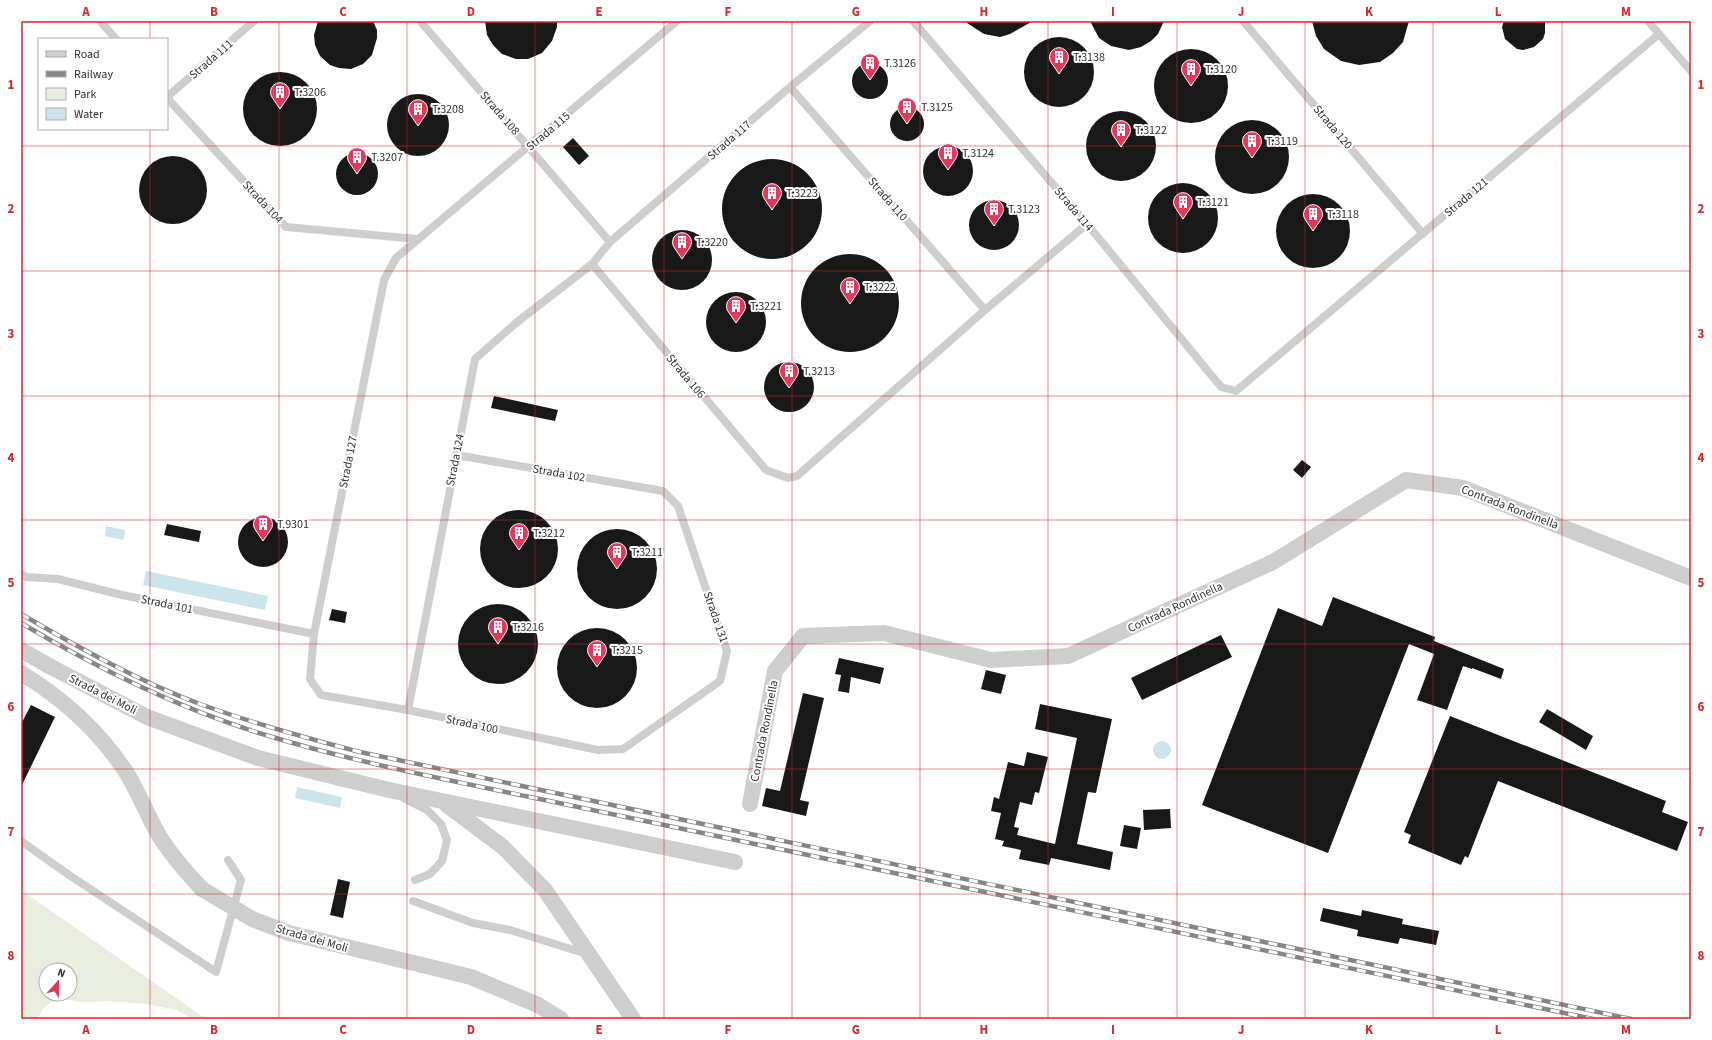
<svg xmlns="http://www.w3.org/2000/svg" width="1712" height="1040" viewBox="0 0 1712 1040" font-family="'Source Sans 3',sans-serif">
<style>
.green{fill:#e9eddf;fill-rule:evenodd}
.water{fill:#cce4ec}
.building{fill:#181818}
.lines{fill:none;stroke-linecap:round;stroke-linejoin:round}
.service{stroke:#cecece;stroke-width:8}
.minor{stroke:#cecece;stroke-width:16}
.rail-casing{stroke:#868686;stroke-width:4.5}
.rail{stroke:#fff;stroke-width:3;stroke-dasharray:9;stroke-linecap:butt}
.minor-bridge{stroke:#cecece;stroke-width:16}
.grid{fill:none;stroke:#d62828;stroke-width:1;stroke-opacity:0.55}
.labels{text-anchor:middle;stroke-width:4;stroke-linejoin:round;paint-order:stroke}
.poi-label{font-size:12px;fill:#313131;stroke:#fff;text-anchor:start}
.street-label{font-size:12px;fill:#313131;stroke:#fff}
.neatline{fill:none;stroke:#d62828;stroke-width:1.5}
.grid-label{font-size:13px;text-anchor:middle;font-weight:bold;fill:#d62828}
</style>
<rect width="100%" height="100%" fill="#fff"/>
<!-- green -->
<path class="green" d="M21,890L206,1019H193L177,1010L147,1004L107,1001L83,1002L63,999L50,1003L44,1008L37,1019H21ZM46,970H70V994H46Z"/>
<!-- water -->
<path class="water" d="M106,526L125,530L124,540L105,536Z
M146,571L268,596L265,610L143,585Z
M1153 750a9 9 0 1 1 18 0a9 9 0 1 1-18 0Z
M297,787L342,797L340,808L295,798Z"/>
<!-- building -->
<path class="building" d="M318,21H373L377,30V38L372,55L363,64L351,69L339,68L330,65L320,56L315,45L314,35Z
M485,21H557V27L552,41L542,53L528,59H516L502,54L493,45L487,35Z
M964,21H1033L1010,34L1000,37L984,34Z
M1090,21H1164L1158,34L1151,41L1141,47L1129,50L1111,46L1099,38Z
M1312,21H1409L1403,42L1393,53L1380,62L1359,65L1341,61L1324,49L1316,36Z
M1504,21H1545V33L1543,39L1534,47L1523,50L1517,49L1505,39L1502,27Z
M1024 72a35 35 0 1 1 70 0a35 35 0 1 1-70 0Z
M1154 86a37 37 0 1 1 74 0a37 37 0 1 1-74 0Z
M852 81a18 18 0 1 1 36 0a18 18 0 1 1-36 0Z
M243 109a37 37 0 1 1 74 0a37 37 0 1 1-74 0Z
M387 125a31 31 0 1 1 62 0a31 31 0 1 1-62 0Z
M890 124a17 17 0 1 1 34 0a17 17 0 1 1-34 0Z
M1086 146a35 35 0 1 1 70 0a35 35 0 1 1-70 0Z
M1215 157a37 37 0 1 1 74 0a37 37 0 1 1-74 0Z
M573,138L589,156L579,165L563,147Z
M923 171a25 25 0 1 1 50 0a25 25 0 1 1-50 0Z
M336 174a21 21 0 1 1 42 0a21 21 0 1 1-42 0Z
M139 190a34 34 0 1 1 68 0a34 34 0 1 1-68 0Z
M722 209a50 50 0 1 1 100 0a50 50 0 1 1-100 0Z
M1148 218a35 35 0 1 1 70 0a35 35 0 1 1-70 0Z
M1276 231a37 37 0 1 1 74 0a37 37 0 1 1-74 0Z
M969 225a25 25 0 1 1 50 0a25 25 0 1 1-50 0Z
M652 260a30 30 0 1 1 60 0a30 30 0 1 1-60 0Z
M801 303a49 49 0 1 1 98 0a49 49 0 1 1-98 0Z
M706 322a30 30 0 1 1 60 0a30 30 0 1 1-60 0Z
M764 387a25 25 0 1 1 50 0a25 25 0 1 1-50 0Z
M494,396L558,410L555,421L491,408Z
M1302,460L1311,467L1302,478L1293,470Z
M480 549a39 39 0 1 1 78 0a39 39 0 1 1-78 0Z
M238 542a25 25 0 1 1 50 0a25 25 0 1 1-50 0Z
M167,524L201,531L199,542L164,535Z
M577 569a40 40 0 1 1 80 0a40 40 0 1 1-80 0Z
M1333,597L1435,637L1434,641L1504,669L1501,679L1472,668V669L1463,666L1447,710L1417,700L1434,654L1409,644L1328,853L1202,805L1278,608L1322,626Z
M458 644a40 40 0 1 1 80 0a40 40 0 1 1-80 0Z
M332,609L347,612L345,623L329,620Z
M557 668a40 40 0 1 1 80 0a40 40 0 1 1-80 0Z
M1221,635L1232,657L1142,700L1131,678Z
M839,658L884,668L880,684L851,677L849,693L838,691L841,675L835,674Z
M986,670L1006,675L1001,694L981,689Z
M803,693L824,698L800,800L809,802L806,816L762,806L766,788L780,791Z
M1040,704L1112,719L1096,793L1088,792L1077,844L1113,852L1110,870L1051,858L1049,865L1019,859L1021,850L1002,846L1004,841L995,839L1001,813L991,811L994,797L999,799L1008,762L1024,766L1027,752L1048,757L1039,793L1035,792L1032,805L1020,802L1014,827L1019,828L1017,835L1055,844L1077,738L1035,729Z
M31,705L55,717L21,787V724Z
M1547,709L1593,736L1586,750L1539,722Z
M1450,716L1666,801L1662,812L1688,822L1677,851L1498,781L1468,858L1465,856L1461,865L1408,843L1411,835L1404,832Z
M1170,809L1171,828L1144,830L1143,810Z
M1124,825L1141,828L1137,849L1120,846Z
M338,879L350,882L343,918L330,915Z
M1323,908L1361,916L1362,910L1403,919L1402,924L1439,931L1436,945L1400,938L1398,944L1357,936L1358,930L1320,921Z"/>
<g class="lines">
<!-- service -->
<path class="service" d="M100,21L116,39
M420,21L610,242
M913,21L1087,224L1221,387L1236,391L1659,34L1691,71
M1243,21L1423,234
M1648,21L1659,34
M790,87L985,310
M167,97L254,21
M167,98L286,227L417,239
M592,264L766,470L788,478L797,476L985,310L1087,224
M456,455L663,491L678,506L727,651L720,681L623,749L598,750L408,710L321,695L310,679L314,634L384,280L396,258L677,21
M21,574L26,577L58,579L122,595L314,634
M408,710L475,359L516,323L592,264L610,242L790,87L870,21
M405,799L427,810L441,824L447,840L442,861L430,874L415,880
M21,841L69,875L216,972L241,880L228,860
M413,901L473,923L510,930L587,954"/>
<!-- minor -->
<path class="minor" d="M21,650L51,667L147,717L258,758L389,790L735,862
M21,673C64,699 99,731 126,772C138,791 146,812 157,832C169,853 185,871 202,889
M750,804L775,671L803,636L884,633L991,660L1068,656L1273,562L1406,480L1463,488L1691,578
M447,805L503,847L545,890L633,1019
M422,965L471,977L538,1005L561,1019"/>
<!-- rail casing -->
<g class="rail-casing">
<path id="rail" d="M21,614C78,647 138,681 200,704C252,723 306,738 360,752L1631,1019
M21,623C95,667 176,707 259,733C349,761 443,779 535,798L1593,1019"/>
</g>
<!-- rail -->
<use href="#rail" class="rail"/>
<!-- minor-bridge -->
<path class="minor-bridge" d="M202,889L252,919L289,933L422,965"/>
</g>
<!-- grid -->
<path class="grid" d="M150,21V39M279,21V1019M407,21V1019M535,21V1019M664,21V1019M792,21V1019M920,21V1019M1048,21V1019M1177,21V1019M1305,21V1019M1433,21V1019M1562,21V1019M150,129V1019M21,146H1691M21,271H1691M21,396H1691M21,520H1691M21,644H1691M21,769H1691M21,894H1691"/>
<!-- icons -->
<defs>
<g id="building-pin" transform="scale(1)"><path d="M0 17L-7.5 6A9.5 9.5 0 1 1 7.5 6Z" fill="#e3385b" stroke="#fff"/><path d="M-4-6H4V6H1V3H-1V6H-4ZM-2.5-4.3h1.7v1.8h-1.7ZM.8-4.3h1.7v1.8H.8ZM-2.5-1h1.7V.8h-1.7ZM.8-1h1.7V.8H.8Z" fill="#fff"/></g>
</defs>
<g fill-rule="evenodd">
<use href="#building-pin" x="1059" y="57"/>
<use href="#building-pin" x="870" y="63"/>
<use href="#building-pin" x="1191" y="69"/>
<use href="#building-pin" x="280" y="92"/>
<use href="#building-pin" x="907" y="107"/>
<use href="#building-pin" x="418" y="109"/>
<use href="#building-pin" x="1121" y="130"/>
<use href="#building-pin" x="1252" y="141"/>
<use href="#building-pin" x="948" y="153"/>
<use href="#building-pin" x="357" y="157"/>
<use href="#building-pin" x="772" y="193"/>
<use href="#building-pin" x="1183" y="202"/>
<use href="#building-pin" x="994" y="209"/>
<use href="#building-pin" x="1313" y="214"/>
<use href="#building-pin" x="682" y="242"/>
<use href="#building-pin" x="850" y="287"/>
<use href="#building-pin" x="736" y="306"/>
<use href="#building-pin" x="789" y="371"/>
<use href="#building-pin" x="263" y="524"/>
<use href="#building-pin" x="519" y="533"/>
<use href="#building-pin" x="617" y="552"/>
<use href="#building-pin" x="498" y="627"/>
<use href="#building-pin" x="597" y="650"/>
</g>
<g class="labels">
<!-- poi labels -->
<g class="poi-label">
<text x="1073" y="61">T.3138</text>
<text x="884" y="67">T.3126</text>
<text x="1205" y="73">T.3120</text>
<text x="294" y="96">T.3206</text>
<text x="921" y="111">T.3125</text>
<text x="432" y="113">T.3208</text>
<text x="1135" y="134">T.3122</text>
<text x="1266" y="145">T.3119</text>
<text x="962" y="157">T.3124</text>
<text x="371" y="161">T.3207</text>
<text x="786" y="197">T.3223</text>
<text x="1197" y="206">T.3121</text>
<text x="1008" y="213">T.3123</text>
<text x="1327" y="218">T.3118</text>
<text x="696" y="246">T.3220</text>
<text x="864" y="291">T.3222</text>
<text x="750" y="310">T.3221</text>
<text x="803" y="375">T.3213</text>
<text x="277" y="528">T.9301</text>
<text x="533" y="537">T.3212</text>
<text x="631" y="556">T.3211</text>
<text x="512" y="631">T.3216</text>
<text x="611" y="654">T.3215</text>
</g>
<!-- street labels -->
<g class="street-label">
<text transform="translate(211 59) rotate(-41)" y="4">Strada 111</text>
<text transform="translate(500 113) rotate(49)" y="4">Strada 108</text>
<text transform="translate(1333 127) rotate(50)" y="4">Strada 120</text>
<text transform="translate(548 131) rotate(-40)" y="4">Strada 115</text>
<text transform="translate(729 140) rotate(-41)" y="4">Strada 117</text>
<text transform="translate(1466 197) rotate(-40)" y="4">Strada 121</text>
<text transform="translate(888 199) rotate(49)" y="4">Strada 110</text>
<text transform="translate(263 202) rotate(47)" y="4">Strada 104</text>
<text transform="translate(1074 209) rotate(50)" y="4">Strada 114</text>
<text transform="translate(686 376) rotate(50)" y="4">Strada 106</text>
<text transform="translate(455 460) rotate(-79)" y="4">Strada 124</text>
<text transform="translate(348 462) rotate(-79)" y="4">Strada 127</text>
<text transform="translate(559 473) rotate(10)" y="4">Strada 102</text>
<text transform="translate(1510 507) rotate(21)" y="4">Contrada Rondinella</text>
<text transform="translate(167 604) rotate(12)" y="4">Strada 101</text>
<text transform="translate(1175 607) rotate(-25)" y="4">Contrada Rondinella</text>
<text transform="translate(716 617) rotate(71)" y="4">Strada 131</text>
<text transform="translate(103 694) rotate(27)" y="4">Strada dei Moli</text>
<text transform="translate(472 724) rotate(12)" y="4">Strada 100</text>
<text transform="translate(764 731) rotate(-79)" y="4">Contrada Rondinella</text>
<text transform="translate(312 938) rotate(16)" y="4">Strada dei Moli</text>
</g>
</g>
<!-- border -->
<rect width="1712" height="1040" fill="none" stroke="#ffffff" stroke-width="44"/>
<!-- legend -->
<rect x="38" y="38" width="130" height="92" fill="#ffffff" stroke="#adadad"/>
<rect x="46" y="51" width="20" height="6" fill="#cecece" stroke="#adadad"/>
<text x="74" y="58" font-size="12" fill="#313131">Road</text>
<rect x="46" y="71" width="20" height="6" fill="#868686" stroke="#adadad"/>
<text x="74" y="78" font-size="12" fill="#313131">Railway</text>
<rect x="46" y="88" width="20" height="12" fill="#e9eddf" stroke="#adadad"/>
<text x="74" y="98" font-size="12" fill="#313131">Park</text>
<rect x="46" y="108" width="20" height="12" fill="#cce4ec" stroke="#adadad"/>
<text x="74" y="118" font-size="12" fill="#313131">Water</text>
<!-- north arrow -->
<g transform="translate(58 982) rotate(21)"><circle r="19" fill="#ffffff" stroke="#adadad"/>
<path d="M0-3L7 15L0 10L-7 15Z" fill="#e3385b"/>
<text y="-6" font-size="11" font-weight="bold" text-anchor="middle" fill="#313131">N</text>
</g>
<rect x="22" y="22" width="1668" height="996" class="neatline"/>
<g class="grid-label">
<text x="86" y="16">A</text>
<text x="214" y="16">B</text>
<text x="343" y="16">C</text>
<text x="471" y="16">D</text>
<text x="599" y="16">E</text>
<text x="728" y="16">F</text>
<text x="856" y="16">G</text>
<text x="984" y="16">H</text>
<text x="1113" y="16">I</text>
<text x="1241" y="16">J</text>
<text x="1369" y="16">K</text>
<text x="1498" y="16">L</text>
<text x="1626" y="16">M</text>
<text x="11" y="89">1</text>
<text x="1701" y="89">1</text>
<text x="11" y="213">2</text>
<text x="1701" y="213">2</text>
<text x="11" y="338">3</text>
<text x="1701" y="338">3</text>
<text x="11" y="462">4</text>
<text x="1701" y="462">4</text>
<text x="11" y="587">5</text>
<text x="1701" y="587">5</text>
<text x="11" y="711">6</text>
<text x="1701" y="711">6</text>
<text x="11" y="836">7</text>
<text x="1701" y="836">7</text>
<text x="11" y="960">8</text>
<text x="1701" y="960">8</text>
<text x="86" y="1034">A</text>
<text x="214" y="1034">B</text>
<text x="343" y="1034">C</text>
<text x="471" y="1034">D</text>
<text x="599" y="1034">E</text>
<text x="728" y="1034">F</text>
<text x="856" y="1034">G</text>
<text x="984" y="1034">H</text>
<text x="1113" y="1034">I</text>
<text x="1241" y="1034">J</text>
<text x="1369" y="1034">K</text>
<text x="1498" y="1034">L</text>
<text x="1626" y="1034">M</text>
</g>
</svg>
